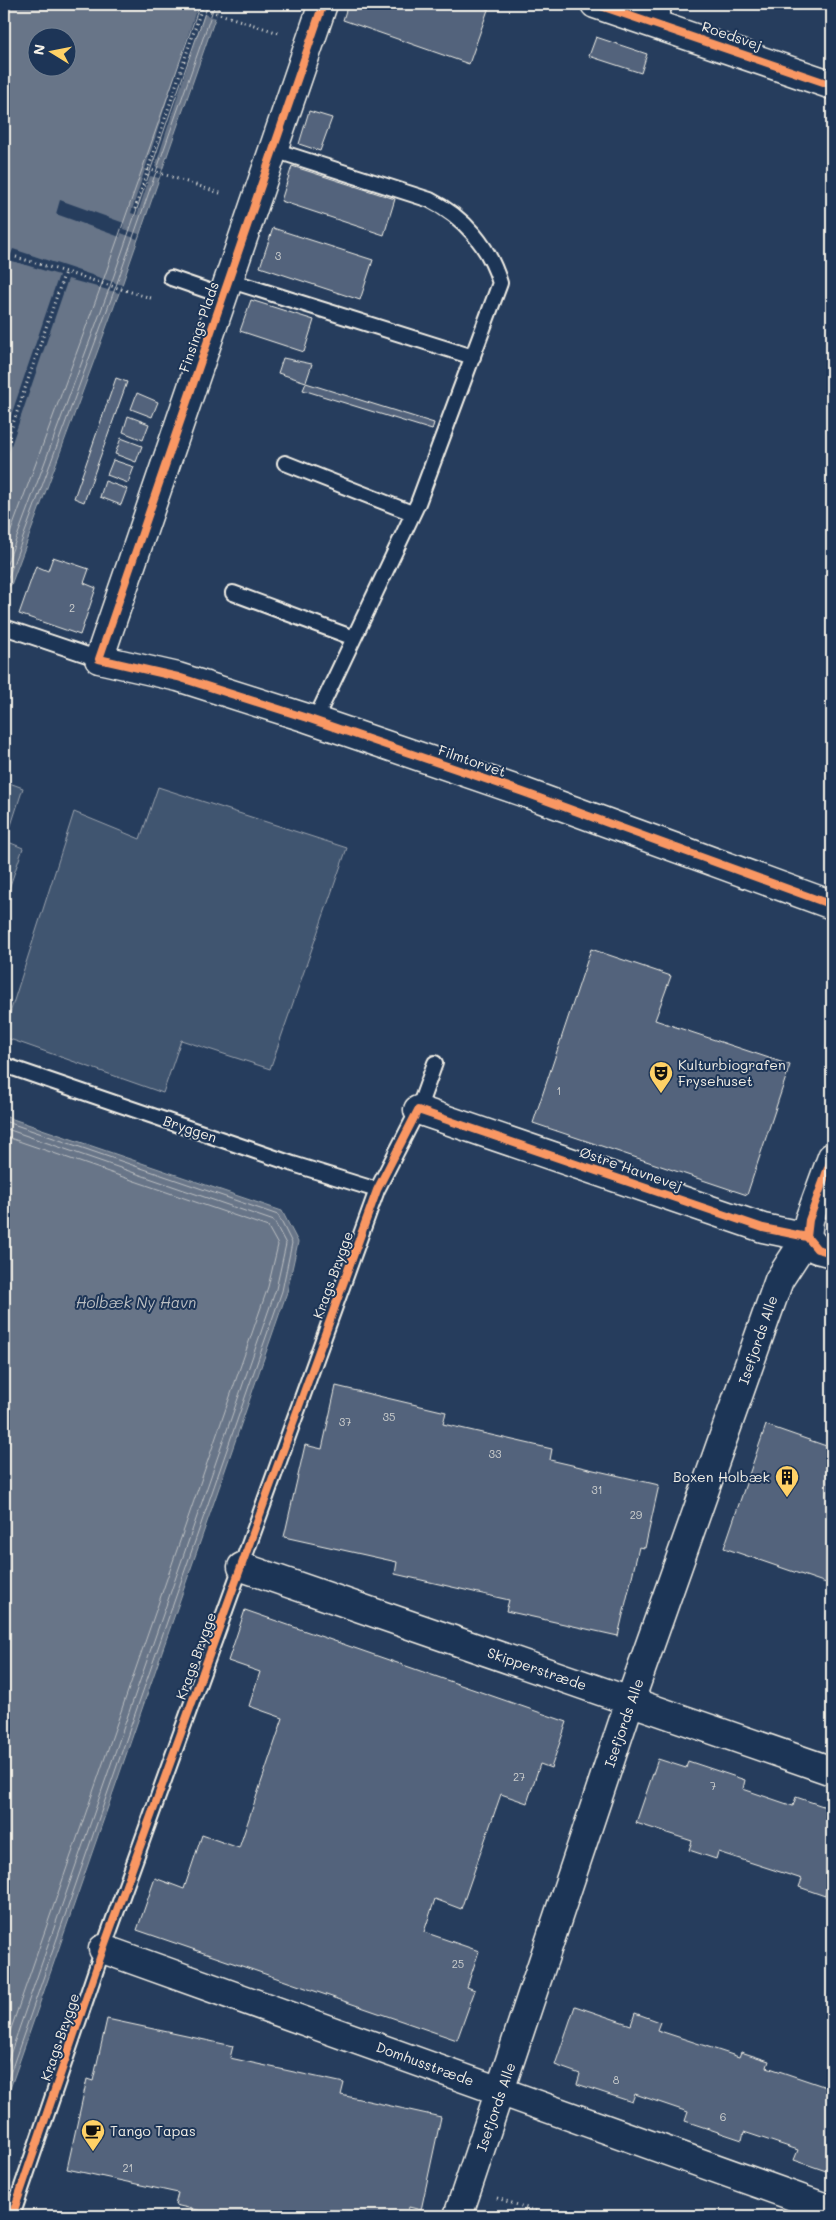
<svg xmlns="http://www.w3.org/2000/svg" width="836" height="2220" viewBox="0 0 836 2220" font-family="Mali,sans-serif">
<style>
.green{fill:#40546f;stroke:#9aa2ac}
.water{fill:#677588;stroke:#9fa7ae;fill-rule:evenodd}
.pier{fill:#263d5d}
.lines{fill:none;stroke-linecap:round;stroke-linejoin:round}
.shore{stroke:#bcbfc2;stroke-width:1}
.building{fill:#52647b;stroke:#f4f1e8}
.service-casing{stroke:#f4f1e8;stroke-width:18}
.minor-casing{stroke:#f4f1e8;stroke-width:31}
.path{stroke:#f4f1e8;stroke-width:3;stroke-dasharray:1 4;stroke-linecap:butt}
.service{stroke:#1d3557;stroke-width:14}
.minor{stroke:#1d3557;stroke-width:28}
.cycleway-casing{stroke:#1d3557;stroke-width:11}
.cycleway{stroke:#f99763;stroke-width:8}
.labels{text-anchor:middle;stroke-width:4;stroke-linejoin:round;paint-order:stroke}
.number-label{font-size:11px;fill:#cccecd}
.street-label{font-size:14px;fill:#f4f1e8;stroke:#1d3557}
.poi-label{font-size:14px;fill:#f4f1e8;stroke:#1d3557;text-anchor:start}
.water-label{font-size:15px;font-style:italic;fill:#bcbfc2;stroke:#1d3557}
</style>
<rect width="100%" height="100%" fill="#263d5d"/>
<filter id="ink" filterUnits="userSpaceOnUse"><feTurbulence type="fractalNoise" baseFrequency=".02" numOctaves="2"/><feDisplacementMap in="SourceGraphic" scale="10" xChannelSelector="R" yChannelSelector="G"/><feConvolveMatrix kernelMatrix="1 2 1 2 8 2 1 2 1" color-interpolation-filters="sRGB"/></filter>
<g filter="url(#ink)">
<!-- green -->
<path class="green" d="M4,781L23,788L6,841L23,848L4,903Z
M158,787L347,848L270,1069L181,1040L163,1093L4,1037V1032L74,812L140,839Z"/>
<!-- water -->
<path class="water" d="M4,4H220L122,285L11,585L4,589ZM38,38H68V68H38Z
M4,1116L282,1211L298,1242L287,1292L4,2106Z"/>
<!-- pier -->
<path class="pier" d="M198,4H209L208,6L218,9L216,18L204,14L155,167L162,169L159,178L150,176L137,215L131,213Z
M60,200L124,223L123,229L139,234L137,239L121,233L120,237L56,214Z
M13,249L122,285L119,293L68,279L4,466V436L59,275L9,260Z"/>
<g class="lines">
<!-- shore -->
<path class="shore" d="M4,550L104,278L200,4
M4,572L112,281L208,4
M4,583L7,581L117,283L215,4
M4,1121L278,1215L292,1243L282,1291L4,2091
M4,1128L274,1221L286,1244L276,1289L4,2072
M4,1136L268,1227L278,1245L268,1287L4,2049"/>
</g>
<!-- building -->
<path class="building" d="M348,4H490L469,64L343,20Z
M596,37L647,54L641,73L589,56Z
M309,111L332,118L320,151L299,144Z
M292,166L395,199L384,235L281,201Z
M273,228L373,260L360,300L260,267Z
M251,300L314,320L304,352L240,331Z
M283,358L312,364L306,382L278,373Z
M116,378L127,382L84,502L74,498Z
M306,383L434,423L432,430L303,390Z
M137,393L158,402L152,417L131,409Z
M128,416L149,424L143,440L123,432Z
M121,438L142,446L136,462L115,454Z
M113,460L134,467L128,483L107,475Z
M105,481L127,489L121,505L100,497Z
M53,557L89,569L84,583L96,588L80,635L19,614L36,566L48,571Z
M591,949L671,976L655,1020L790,1065L747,1195L533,1123Z
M336,1386L446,1412L443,1424L552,1449L550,1460L659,1485L645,1548L639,1547L618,1636L506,1611L509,1600L395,1574L397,1562L284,1537L305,1445L322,1449Z
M766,1425L832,1448V1585L724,1548Z
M245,1610L567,1722L551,1768L540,1764L527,1803L501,1794L461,1909L435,1899L424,1932L479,1951L467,1987L475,1990L457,2040L137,1930L155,1878L184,1889L202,1835L239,1848L283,1718L249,1706L260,1672L228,1661Z
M658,1759L686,1768L688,1761L745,1780L743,1789L793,1806L796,1797L832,1809V1890L827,1889L825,1896L799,1887L802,1879L718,1852L716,1859L689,1850L692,1841L636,1823Z
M575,2006L631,2025L635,2013L660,2022L657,2030L739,2057L741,2052L769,2061L767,2067L832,2089V2173L794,2160L798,2150L744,2132L742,2140L685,2121L688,2112L635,2094L632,2102L577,2084L580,2074L555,2065Z
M107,2019L233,2046L230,2058L344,2083L341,2095L441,2117L421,2210L409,2207L407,2216H224L175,2205L178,2193L67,2169L87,2079L93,2081Z"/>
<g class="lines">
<!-- service casing -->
<g class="service-casing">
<path id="service" d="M658,24L665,4
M274,150L430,200C464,217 489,246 500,283L418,503L315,720
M171,278L223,296
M228,280L473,357
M285,463L412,513
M233,593L354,638
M4,627L99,659
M4,1065L293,1164L377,1190
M12,2216L103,1949L377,1190L418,1110L435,1063"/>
</g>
<!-- minor casing -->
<g class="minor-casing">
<path id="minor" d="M323,4L99,659L178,677L307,718L523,792L832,905
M595,4L832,85
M418,1110L763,1228L807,1237L817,1249L832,1253
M242,1567L832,1771
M103,1949L832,2210
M458,2216L630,1701L779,1280L807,1237L809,1220L832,1157"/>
</g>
<!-- path -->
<path class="path" d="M201,8L279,33
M148,169L223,194
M135,209L203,4
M16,257L154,299
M4,450L65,272
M4,1106L8,1094
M497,2198L551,2216"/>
<!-- service -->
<use href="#service" class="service"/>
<!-- minor -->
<use href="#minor" class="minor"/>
<!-- cycleway casing -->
<g class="cycleway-casing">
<path id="cycleway" d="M323,4L99,659L178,677L307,718L523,792L832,905
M595,4L832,85
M807,1237L809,1220L832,1157
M12,2216L103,1949L377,1190L418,1110L763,1228L807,1237L817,1249L832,1253"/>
</g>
<!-- cycleway -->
<use href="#cycleway" class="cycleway"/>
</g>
</g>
<!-- icons -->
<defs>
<g id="theatre-pin" transform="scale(1.25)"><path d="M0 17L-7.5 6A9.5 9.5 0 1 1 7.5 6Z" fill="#ffd166" stroke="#1d3557"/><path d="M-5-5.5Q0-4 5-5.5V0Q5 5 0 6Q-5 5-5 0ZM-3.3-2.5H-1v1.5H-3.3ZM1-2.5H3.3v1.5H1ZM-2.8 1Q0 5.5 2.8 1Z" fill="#111"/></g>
<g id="building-pin" transform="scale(1.25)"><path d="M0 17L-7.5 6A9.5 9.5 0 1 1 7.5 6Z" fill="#ffd166" stroke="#1d3557"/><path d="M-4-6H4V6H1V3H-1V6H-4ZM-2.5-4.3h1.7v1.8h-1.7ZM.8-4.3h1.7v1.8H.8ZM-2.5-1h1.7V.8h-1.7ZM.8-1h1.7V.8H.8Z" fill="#111"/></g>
<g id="cafe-pin" transform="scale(1.25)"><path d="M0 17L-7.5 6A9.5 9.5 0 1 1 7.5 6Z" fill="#ffd166" stroke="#1d3557"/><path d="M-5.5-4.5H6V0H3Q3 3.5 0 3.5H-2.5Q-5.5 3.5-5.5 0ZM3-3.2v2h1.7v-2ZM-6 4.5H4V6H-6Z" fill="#111"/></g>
</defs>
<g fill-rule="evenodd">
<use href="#theatre-pin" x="661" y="1073"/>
<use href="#building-pin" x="787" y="1477"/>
<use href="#cafe-pin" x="93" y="2131"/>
</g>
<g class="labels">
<!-- number labels -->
<g class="number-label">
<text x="278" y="260">3</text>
<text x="72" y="612">2</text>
<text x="559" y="1095">1</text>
<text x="389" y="1421">35</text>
<text x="345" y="1426">37</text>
<text x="495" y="1458">33</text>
<text x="597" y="1494">31</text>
<text x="636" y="1519">29</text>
<text x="519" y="1781">27</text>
<text x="713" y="1790">7</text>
<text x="458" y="1968">25</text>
<text x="616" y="2084">8</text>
<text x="723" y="2121">6</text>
<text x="128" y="2172">21</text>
</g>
<!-- street labels -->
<g class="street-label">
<text transform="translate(732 36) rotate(19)" y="5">Roedsvej</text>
<text transform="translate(199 327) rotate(-71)" y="5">Finsings Plads</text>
<text transform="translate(472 761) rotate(19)" y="5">Filmtorvet</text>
<text transform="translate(190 1129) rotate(19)" y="5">Bryggen</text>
<text transform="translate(631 1169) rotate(19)" y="5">Østre Havnevej</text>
<text transform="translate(333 1275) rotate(-70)" y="5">Krags Brygge</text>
<text transform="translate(758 1340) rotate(-71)" y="5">Isefjords Alle</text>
<text transform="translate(196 1656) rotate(-70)" y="5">Krags Brygge</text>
<text transform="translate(537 1669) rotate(19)" y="5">Skipperstræde</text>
<text transform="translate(624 1723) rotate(-71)" y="5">Isefjords Alle</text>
<text transform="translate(60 2037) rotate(-71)" y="5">Krags Brygge</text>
<text transform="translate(425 2064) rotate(20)" y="5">Domhusstræde</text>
<text transform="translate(496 2107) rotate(-71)" y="5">Isefjords Alle</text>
</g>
<!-- poi labels -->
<g class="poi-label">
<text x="678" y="1070">Kulturbiografen<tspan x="678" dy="16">Frysehuset</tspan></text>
<text x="770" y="1482" text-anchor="end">Boxen Holbæk</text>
<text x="110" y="2136">Tango Tapas</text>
</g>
<!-- water labels -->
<g class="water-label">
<text x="136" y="1308">Holbæk Ny Havn</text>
</g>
</g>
<!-- margin -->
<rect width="836" height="2220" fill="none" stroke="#1d3557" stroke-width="20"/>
<rect x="10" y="10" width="816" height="2200" fill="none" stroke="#f4f1e8" stroke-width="2" filter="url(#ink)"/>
<!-- north arrow -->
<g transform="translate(52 52) rotate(280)"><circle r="24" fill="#1d3557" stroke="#738091"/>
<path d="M0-4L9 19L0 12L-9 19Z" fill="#ffd166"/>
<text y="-8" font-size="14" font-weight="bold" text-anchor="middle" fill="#f4f1e8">N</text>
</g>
</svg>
